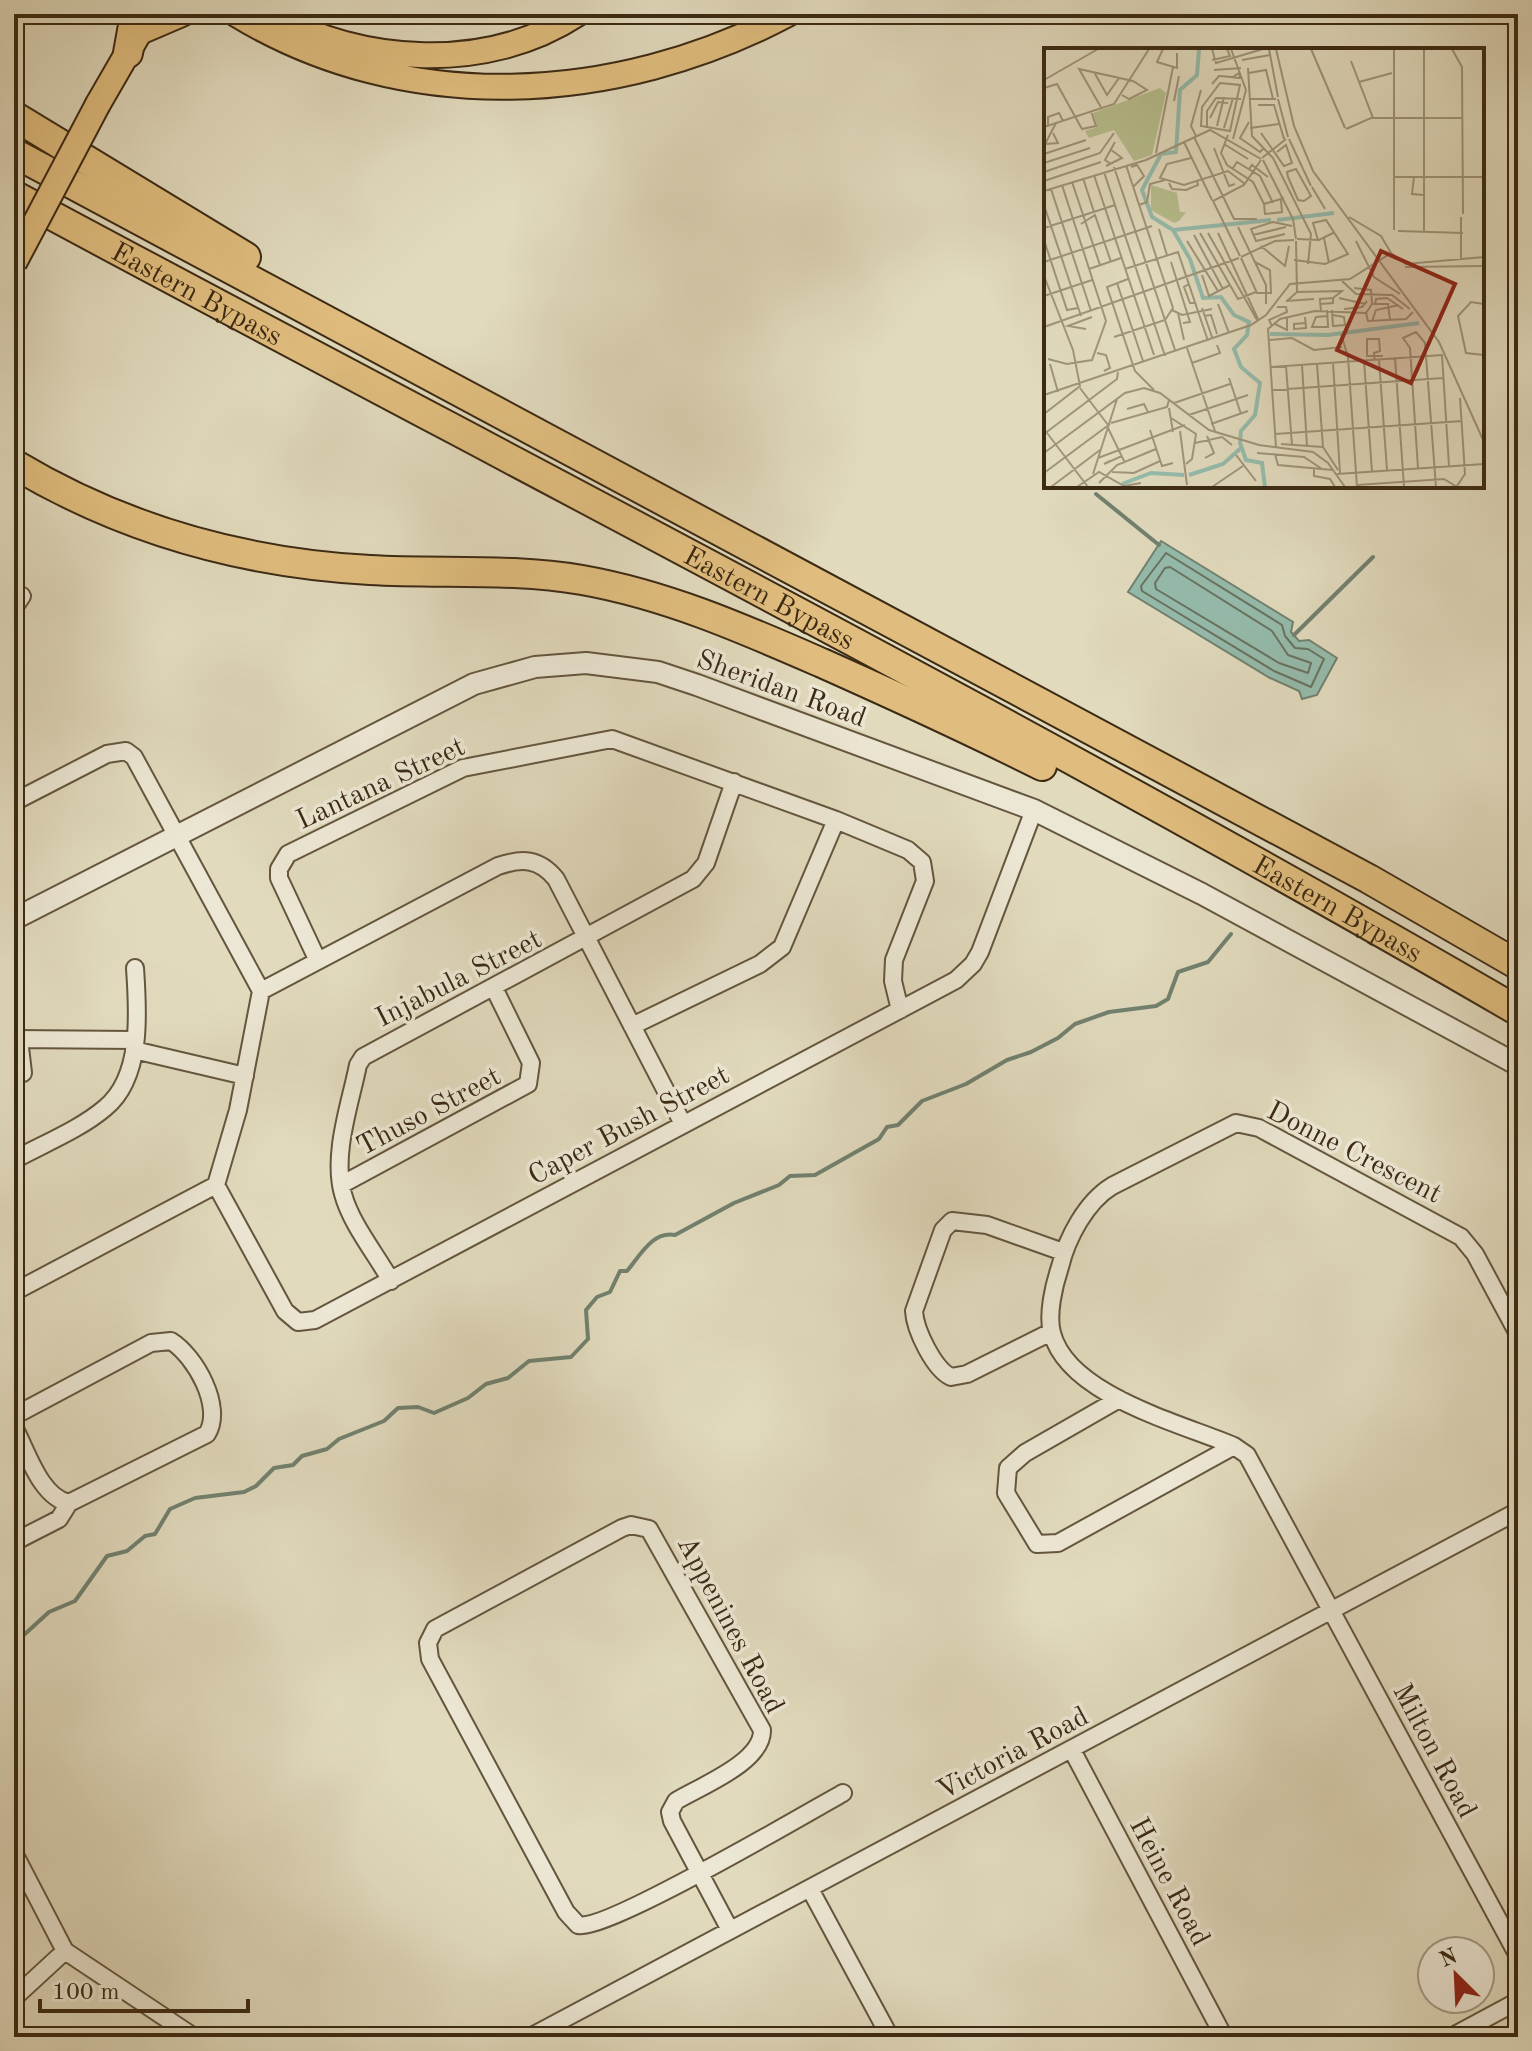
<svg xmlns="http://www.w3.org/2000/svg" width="1532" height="2051" viewBox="0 0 1532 2051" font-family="'Old Standard TT',serif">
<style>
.water{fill:#95bbac;stroke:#71816f;stroke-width:2}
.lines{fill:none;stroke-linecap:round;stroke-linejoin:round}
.shore{stroke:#687260;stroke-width:2}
.stream{stroke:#71816f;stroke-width:4}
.minor-casing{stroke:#64563e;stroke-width:20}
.tertiary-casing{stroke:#64563e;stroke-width:24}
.primary-casing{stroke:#3b2a14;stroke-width:28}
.motorway-casing{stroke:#3b2a14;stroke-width:32}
.minor{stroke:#ece7d4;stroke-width:16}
.tertiary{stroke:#ece7d4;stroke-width:20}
.primary{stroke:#e0bd7e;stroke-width:24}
.motorway{stroke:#e0bd7e;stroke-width:28}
.primary-bridge-casing{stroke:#3b2a14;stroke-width:28;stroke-linecap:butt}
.primary-bridge{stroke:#e0bd7e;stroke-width:24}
.labels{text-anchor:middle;stroke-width:7;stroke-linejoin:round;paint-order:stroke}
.street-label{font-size:28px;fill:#3b2a14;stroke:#ece7d4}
.inset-river{fill:none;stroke:#95bbac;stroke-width:4}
.inset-road{fill:none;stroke:#9f9479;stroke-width:2}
.view{fill:#8f2418;fill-opacity:0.15;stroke:#8f2418;stroke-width:4}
.inset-edge{fill:none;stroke:#3b2a14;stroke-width:4}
</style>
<rect width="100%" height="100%" fill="#e1dabd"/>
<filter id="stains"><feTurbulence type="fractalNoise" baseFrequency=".0025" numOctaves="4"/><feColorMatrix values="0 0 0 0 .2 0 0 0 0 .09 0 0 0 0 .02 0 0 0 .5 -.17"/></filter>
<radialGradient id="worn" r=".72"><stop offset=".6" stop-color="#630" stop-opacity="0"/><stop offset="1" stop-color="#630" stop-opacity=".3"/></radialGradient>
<!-- water -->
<path class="water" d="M1161,541L1293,622L1291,632L1299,641L1309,640L1337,658L1317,695L1302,699L1299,691L1270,678L1128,592Z"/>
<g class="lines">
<!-- shore -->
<path class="shore" d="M1166,553L1282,625L1285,636L1295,648L1308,649L1324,659L1311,687L1274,671L1142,591L1141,586Z
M1170,567L1272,631L1288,655L1311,663L1308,673L1279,663L1156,589L1155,583L1165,568Z"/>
<!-- stream -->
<path class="stream" d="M1096,494L1159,545
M1294,635L1373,557
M14,1644L49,1612L75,1601L107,1556L127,1551L145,1536L155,1534L170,1509L195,1498L244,1492L256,1486L274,1468L293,1465L302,1456L327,1449L339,1439L384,1421L398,1408L418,1407L434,1413L468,1398L486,1384L508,1378L529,1361L571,1357L588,1339L586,1310L597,1297L610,1292L620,1271H627C640,1256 652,1231 675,1235L734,1203L779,1185L790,1176L815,1175L879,1139L887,1127L898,1125L922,1101L966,1084L1007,1060L1031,1052L1058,1038L1075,1024L1109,1012L1156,1006L1168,999L1178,972L1208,962L1231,934"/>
<!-- minor casing -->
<g class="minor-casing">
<path id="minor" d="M14,608L22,596
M14,802L107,754L126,751L134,757L261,991L238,1110L216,1185L14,1292
M317,959L279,878V869L288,854L463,768L612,739L836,820L908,850L922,862L925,881L894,960L893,981L900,1010
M261,991L498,866C522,858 539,858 556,879L683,1124
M632,1026L760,964L782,947L836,820
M14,1039L135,1040
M19,1039L23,1073
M134,1050L245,1076
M14,1160C43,1144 79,1130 105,1108C143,1077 138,1011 135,968
M216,1185L285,1311L298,1322L315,1320L956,980L973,964L980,952L1034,810
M341,1185L528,1084L531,1063L494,988
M391,1281C376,1254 351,1224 343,1194C332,1154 350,1105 358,1065L363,1057L693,879L706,863L734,782
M1051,1332L967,1374L951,1377C934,1369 915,1330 914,1311L943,1230L952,1221L987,1225L1063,1252
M1518,1334L1475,1254L1461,1237L1259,1128L1236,1123L1112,1186C1086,1202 1067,1238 1060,1267C1054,1285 1047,1314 1052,1333C1068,1395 1180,1423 1234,1446L1247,1455L1518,1956
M1119,1399L1025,1453L1008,1468L1006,1493L1037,1544L1058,1543L1234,1446
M14,1416L151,1343L171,1341C195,1356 224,1407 207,1434L69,1503
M14,1427C27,1451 40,1497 69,1503
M14,1542L59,1519L69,1503
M1072,1750L1224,2037
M14,1853L65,1951L194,2037
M810,1889L890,2037
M730,1930L672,1821L670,1812L676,1801C701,1786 763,1762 762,1730L649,1529L631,1525L622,1528L435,1629L428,1643L430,1659L566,1912L578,1925C605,1932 807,1813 843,1793
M14,1998L65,1951
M530,2037L1518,1511
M1451,2037L1518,2001"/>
</g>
<!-- tertiary casing -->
<g class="tertiary-casing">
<path id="tertiary" d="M14,919L474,684L535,667L586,663L658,672L697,685L1034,810L1202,894L1518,1065"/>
</g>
<!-- primary casing -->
<g class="primary-casing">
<path id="primary" d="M236,14C405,117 616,105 788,14
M271,14C361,65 487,73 577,14
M140,32L182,14
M98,104L150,14"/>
</g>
<!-- motorway casing -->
<g class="motorway-casing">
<g id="motorway">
<path d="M128,53L135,14"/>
<path d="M14,116L246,257"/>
<path d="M14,153L1369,879L1518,965"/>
<path id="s1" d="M14,195C516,465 1025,724 1518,1011"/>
<path d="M14,464C124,530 242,563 370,570C441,574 512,568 582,580C667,595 744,629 822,663C896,696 970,730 1042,766"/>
</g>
</g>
<!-- minor -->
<use href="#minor" class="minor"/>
<!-- tertiary -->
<use href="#tertiary" class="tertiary"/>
<!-- primary -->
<use href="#primary" class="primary"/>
<!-- motorway -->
<use href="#motorway" class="motorway"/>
<!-- primary-bridge casing -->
<g class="primary-bridge-casing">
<path id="primary-bridge" d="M14,263L98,104"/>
</g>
<!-- primary-bridge -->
<use href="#primary-bridge" class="primary-bridge"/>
</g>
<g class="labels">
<!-- street labels -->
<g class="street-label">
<text dy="10" stroke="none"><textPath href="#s1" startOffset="208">Eastern Bypass</textPath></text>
<text dy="10" stroke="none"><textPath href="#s1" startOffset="856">Eastern Bypass</textPath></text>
<text transform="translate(782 687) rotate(20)" y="10">Sheridan Road</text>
<text transform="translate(380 782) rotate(-25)" y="10">Lantana Street</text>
<text dy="10" stroke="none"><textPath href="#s1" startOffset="1504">Eastern Bypass</textPath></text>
<text transform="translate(458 977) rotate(-27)" y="10">Injabula Street</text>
<text transform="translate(428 1110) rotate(-28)" y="10">Thuso Street</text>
<text transform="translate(628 1124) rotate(-28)" y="10">Caper Bush Street</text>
<text transform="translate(1355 1151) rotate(27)" y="10">Donne Crescent</text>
<text transform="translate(732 1624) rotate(62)" y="10">Appenines Road</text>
<text transform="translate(1436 1750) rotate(62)" y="10">Milton Road</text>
<text transform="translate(1012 1752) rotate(-28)" y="10">Victoria Road</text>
<text transform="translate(1171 1881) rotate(62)" y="10">Heine Road</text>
</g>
</g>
<!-- overview -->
<g transform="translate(1044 48)">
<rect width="440" height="440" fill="#e1dabd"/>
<path d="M116,40L122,45L108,107L90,113L70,82L45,90L41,83L53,79L49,65ZM107,137L133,145L136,164H142L135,173L130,175L107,162Z" fill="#b7be8e"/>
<path class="inset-river" d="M155,1L153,27L136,42L132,104L117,106L98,142L108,169L129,182L146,211L159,250L177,249L190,267L205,274L203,287L190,301L197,319L216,335L211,367L197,383L196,395L202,412L218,415L221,439M233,172L290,165M129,182L227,172M226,286L284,287L375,275M145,427L179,416L197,400M78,436L107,425L140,427"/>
<path class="inset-road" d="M119,1L113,14L133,20V5M168,1L172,15L219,1M187,1L202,42L189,91M225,1L234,49M232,1L250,78L269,123L395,294L440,394M267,1L301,80M380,1V183M408,1L418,19L419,166M168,12L186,8L183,1M198,12L226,7M307,13L329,70M204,20L208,88L229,110L267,186L264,216M170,22L197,20M50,24L63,47L75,30M205,25L222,22L229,51M0,32L54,1M315,34L348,25M176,35L196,37L186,83L157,78L158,59ZM168,36L175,28H176L187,29L194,30H196L195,25L189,29M0,40L13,36L38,81L52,78L47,63M206,51H232M234,51L244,89M130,53L135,28M214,57H230L240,91M58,61L35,21L89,33L103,42L85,51L78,47M166,70L174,54L184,55M205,74L196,90L216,104L220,100M4,78V69L15,65L19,73M173,78L180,49M0,79L70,56L105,1M163,80V63L172,50L197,51M180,80L189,50M206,80L235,76M302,81L327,70H418M217,85L240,118L248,115L242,97L233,104M184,87L177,105L183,117L209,134L220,156L240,150M152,88L147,78L157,42M150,89L190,171H213M245,91L267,138M140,94L168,152M1,96L14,95L9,85M180,96L204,111M0,98L12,75M170,100L185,138L191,136M112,105L129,19M0,106L42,92M147,110L123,116L116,130L140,137L184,123L201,136M218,110L242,91M219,112L249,171L252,191M0,115L46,100M67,116L61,112L71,94M62,118L78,110L66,101M70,119L131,302M87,119L93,117L100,128L89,139M189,120L193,114L216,128L229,155M205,121L208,117L224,129M0,124L56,105L70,85M60,124L121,308M50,127L110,307M244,129L243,124L252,121L267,148L260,153M244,129L254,152L260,153M350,129H440M370,129L368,146L380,147M39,130L50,164M0,133L57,114M28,134L56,217M125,135L128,141L142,142L154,137L153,132M268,139L281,161M7,141L47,263M0,143L102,112L166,82L217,111M220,156L221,166L238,164L237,152M0,157L37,268M95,157L103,154L106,136L121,132M305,169L337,188L347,205M417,169V212M37,176L51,167L67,214M194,179L222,237V256M0,180L71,157M115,181L123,207M350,182V1M354,183L419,185M156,185L194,251L212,244M164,185L213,272M174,185L214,271M241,186L212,193L207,181L229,174L248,178M150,187L179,241M209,187L242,179M280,190L285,215M253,191L275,192L291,184M0,192L23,262L34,260M143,193L174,243M252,193L253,244M312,193L330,229L356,246M217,198L241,218L245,198M196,208L169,153L200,137L217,112M197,209L231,193L250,192M197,210L213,245H227L226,222L211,214M250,212L281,216L304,206L282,172L269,175L274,192M0,214L108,178M127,214L146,274L139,275M361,219L440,218M45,221L77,210M81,221L134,204L164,293M158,227L165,248L186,237M0,228L29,302L36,338L0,366M84,231L63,239L91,323L110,342M298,233L312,246L348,247L366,261M73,235L99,313M145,236L140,239L146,255H151M0,248L48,232M295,250L321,256M242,253L270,251M243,253L253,244L298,243L289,250M174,256L185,285M276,256L289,255V250L276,251V253L277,263M329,256H344L346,272M331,256L332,251L343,250L359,261M440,256L427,254L414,268L422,305L440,307M158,260L168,289M300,261L318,259L323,253M128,262L138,267L168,261M283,262L284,277V279H268L272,269L283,268M288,262L289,278H290L301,277L300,269L289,267M134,265L140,292M322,265L324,273L362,271L369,264M160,268L167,267L173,286M261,269L262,279V280L250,281V276L262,275M328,273L332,262L355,257M231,276L243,282V270M228,278L225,272L243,264L242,259H233M0,279L195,210M42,281L24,278L48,269M297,286L304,309L313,439M70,289L121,272L129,260L82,117M225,292L248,290L270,302L298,299M143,300L171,383M53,305L62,307L66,320L60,323M351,310L360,439M4,311L23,316L48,312L62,273L18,137M331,312L330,308V305L336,303L335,291H323V308H339M335,312L343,422M320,313L328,424M148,315L176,305L173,297M289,315L296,425M6,316L14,344M273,316L279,399L294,422M258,317L263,398M242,318L248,397M227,319L398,307L405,418M185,330L197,366M36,340L64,377M229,342L399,330M0,347L207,277L222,267L246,236L306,231L347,205L362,216L440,209M130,355L186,336M125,360L129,384M83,361L100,356L104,364M145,367L204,347M127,370L152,386L148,411L142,416M67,375L123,359L125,352M167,376L204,363M64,380L81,415M0,381L44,439M106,382L118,418L129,415M136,383L143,437M0,386L73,331L74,324M231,386L418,373M151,395L178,389L188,397M237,396L279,399M232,399L224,281L236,271L271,263L322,265L328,256L327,242L310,240M0,405L81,345L100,340L116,345L165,382L215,397L269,404L284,415L301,439M213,405L260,409L278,421M231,406L234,417L289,422M192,407L212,433M54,410L141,377M161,410L170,405L163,388M66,413L60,416L78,408M270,420V428L286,431L291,439M374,420L366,300L359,290L372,284L381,295L392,439M68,424L90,425L116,413M0,425L66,376M49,426L73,351M293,426L440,416M55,435L73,417L112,401M313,437L400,431L413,439M413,438L421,426L416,350M7,439L56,402M33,439L55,424L80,438L97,435M116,439H159M168,439L199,418"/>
<path class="view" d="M337,203L411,236L367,335L293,302Z"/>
<rect width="440" height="440" class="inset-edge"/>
</g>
<!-- margin -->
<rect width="1532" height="2051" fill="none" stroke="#e1dabd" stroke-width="48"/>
<rect x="16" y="16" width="1500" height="2019" fill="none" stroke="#3b2a14" stroke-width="4"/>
<rect x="24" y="24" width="1484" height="2003" fill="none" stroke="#3b2a14" stroke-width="2"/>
<!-- north arrow -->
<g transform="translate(1456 1975) rotate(336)"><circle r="38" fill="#ece7d4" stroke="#a59b87" stroke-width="2"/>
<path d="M0-6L14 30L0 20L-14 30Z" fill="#8f2418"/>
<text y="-12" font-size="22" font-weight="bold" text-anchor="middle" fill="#3b2a14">N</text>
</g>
<!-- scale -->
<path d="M40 1999v12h208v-12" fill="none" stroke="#3b2a14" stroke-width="4"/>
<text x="52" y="1999" font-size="24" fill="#3b2a14" stroke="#ece7d4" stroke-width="6" paint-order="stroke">100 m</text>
<rect width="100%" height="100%" filter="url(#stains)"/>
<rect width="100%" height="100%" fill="url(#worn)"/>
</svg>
